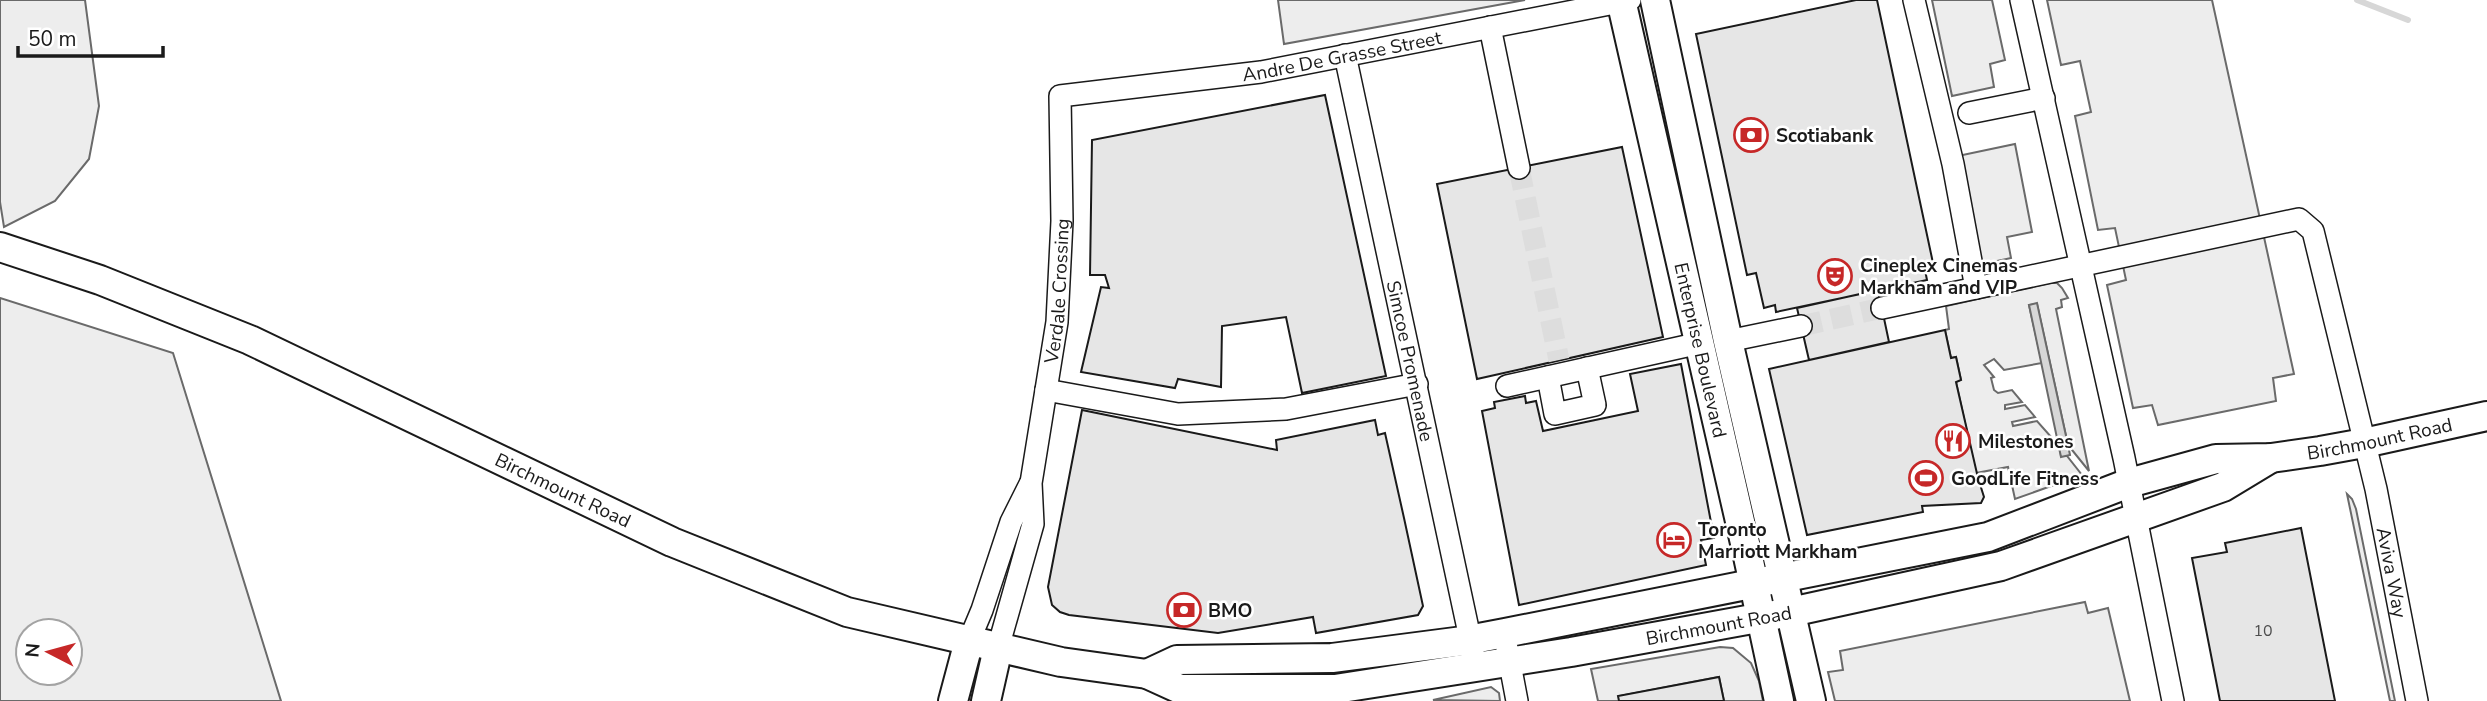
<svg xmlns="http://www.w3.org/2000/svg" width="2487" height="701" viewBox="0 0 2487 701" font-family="'Nunito Sans',sans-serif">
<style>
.built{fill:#ededed;stroke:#6a6a6a;stroke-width:2;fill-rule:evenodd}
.water{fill:#d7d7d7;stroke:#6a6a6a;stroke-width:2}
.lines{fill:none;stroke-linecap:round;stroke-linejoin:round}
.stream{stroke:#d7d7d7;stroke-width:6}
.building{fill:#e6e6e6;stroke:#1a1a1a;stroke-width:2}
.minor-tunnel{stroke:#ddd;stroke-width:21;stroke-dasharray:21 10;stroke-linecap:butt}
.minor-casing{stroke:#1a1a1a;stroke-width:24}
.major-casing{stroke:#1a1a1a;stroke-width:32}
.minor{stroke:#fff;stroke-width:21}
.major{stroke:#fff;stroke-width:28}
.labels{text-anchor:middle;stroke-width:5;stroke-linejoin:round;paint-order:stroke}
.number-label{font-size:16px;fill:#4d4d4d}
.street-label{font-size:19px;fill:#1a1a1a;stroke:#fff}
.poi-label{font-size:19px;font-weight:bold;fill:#1a1a1a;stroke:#fff;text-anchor:start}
</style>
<rect width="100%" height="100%" fill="#fff"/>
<!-- built -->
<path class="built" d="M0,0H85L99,106L89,159L55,201L4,227L0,202Z
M1278,0H1525L1284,44Z
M1932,0H1992L2005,60L1990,64L1994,87L1952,96Z
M2047,0H2212L2294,374L2273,378L2276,401L2158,425L2152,405L2133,408L2107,285L2126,280L2115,228L2098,230L2075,116L2091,112L2080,61L2061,65Z
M2015,144L2032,232L2007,237L2011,258L1974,266L1953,157Z
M2050,283H2057L2062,288L2068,298L2061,300L2062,307L2056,309L2089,471L2068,445L2037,304L2029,305L2042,363L2004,370L1994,359L1984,365L1994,377L1991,378L1994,390L1998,393L2012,390L2022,402L2005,405V409L2025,405L2035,417L2012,422L2013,426L2037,421L2060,447L2061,456H2067L2082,475L2015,499L2008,467L1976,473L1956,382L1961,380L1956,357L1951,358L1945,330L1949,329L1946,306Z
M0,298L173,353L281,701H0ZM28,631H70V673H28Z
M2347,494L2352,499L2356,509L2395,701H2390Z
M2085,602L2088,613L2108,608L2130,701H1835L1828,672L1843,670L1840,651Z
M1720,647L1733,648L1751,663L1759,681L1763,701H1724L1719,677L1619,696V701H1598L1591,669Z
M1491,687L1499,693L1500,701L1433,700Z"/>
<!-- water -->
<path class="water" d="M2037,303L2068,445L2070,455L2061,457L2029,305Z"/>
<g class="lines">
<!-- stream -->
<path class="stream" d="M2357,0L2408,20"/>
</g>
<!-- building -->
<path class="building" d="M1856,0H1877L1933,263L1924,265L1927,280L1776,312L1775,305L1764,308L1756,273L1747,275L1696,34Z
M1325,95L1386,376L1302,393L1286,317L1222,326L1221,387L1178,379L1175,388L1081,372L1101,287L1109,288L1105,275H1090L1092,140Z
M1622,147L1663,337L1477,379L1437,184Z
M1878,290L1889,342L1809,360L1797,308Z
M1945,330L1951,358L1956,357L1961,380L1956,382L1978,478L1984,497L1981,503L1922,506L1923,512L1807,535L1769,369Z
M1681,364L1714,538L1701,540L1706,565L1519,605L1482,411L1495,408L1494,402L1525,396L1526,403L1536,401L1543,431L1638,411L1630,374Z
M1082,410L1277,450L1276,440L1375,420L1378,435L1385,433L1404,518L1423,606L1418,615L1316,633L1313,617L1218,633L1069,615L1060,612L1052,605L1048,587Z
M2301,528L2335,701H2220L2192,558L2227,552L2225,543Z
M1719,677L1724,701H1619L1618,696Z"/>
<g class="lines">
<!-- minor-tunnel -->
<path class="minor-tunnel" d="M1519,168L1559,360
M1801,326L1882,308"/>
<!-- minor casing -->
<g class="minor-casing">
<g id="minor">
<path id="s1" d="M1914,0L1953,164L1976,288L2299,219L2313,231L2376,489L2417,701"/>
<path d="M2021,0L2124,458L2173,701"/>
<path d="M1490,27L1519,168"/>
<path id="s2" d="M1345,55L1473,652"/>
<path d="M1969,113L2044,98"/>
<path d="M1882,308L1976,288"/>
<path d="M1728,341L1801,326"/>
<path d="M1548,377L1555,414L1595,405L1587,368"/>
<path d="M1507,386L1700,343"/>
<path d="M1046,390L1178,414L1286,409L1417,384"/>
<path d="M969,641L982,610L1011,522L1030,484"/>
<path id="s3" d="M998,648L1033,524L1031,483L1057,322L1062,221L1060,96L1261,72L1630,0"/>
<path d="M1507,648L1517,701"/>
</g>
</g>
<!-- major casing -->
<g class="major-casing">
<g id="major">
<path id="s4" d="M1621,0L1747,552L1779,701"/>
<path d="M1655,0L1728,341L1811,701"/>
<path id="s5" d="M0,247L100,280L250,340L672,542L847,612L1061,662L1147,674L1180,689H1335L1571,652L1791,612L2001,566L2223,487L2271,458"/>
<path id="s6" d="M1147,674L1177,660L1332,658L1463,641L1505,633L1988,537L2129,483L2216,459L2271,458L2320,451L2364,443L2487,416"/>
<path d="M953,701L969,641"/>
<path d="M986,701L998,648"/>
</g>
</g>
<!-- minor -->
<use href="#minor" class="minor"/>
<!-- major -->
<use href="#major" class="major"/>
</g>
<!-- icons -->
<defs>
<g id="bank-ring" transform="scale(1.75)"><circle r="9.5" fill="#fff" stroke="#c62828" stroke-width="1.5"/><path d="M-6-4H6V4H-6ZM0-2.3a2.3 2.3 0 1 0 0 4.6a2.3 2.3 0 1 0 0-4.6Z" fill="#c62828"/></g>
<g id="theatre-ring" transform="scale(1.75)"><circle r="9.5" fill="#fff" stroke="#c62828" stroke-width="1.5"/><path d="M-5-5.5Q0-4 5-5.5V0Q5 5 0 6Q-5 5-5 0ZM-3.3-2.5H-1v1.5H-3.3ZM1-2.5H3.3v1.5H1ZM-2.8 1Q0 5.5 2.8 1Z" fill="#c62828"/></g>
<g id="restaurant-ring" transform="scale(1.75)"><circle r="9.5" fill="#fff" stroke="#c62828" stroke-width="1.5"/><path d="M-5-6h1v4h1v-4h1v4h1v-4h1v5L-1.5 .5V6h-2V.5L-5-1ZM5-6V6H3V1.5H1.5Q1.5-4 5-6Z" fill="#c62828"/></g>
<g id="stadium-ring" transform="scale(1.75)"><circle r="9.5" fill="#fff" stroke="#c62828" stroke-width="1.5"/><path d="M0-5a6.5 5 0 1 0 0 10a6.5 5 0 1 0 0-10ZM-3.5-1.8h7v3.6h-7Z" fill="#c62828"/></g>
<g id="hotel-ring" transform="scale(1.75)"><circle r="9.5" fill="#fff" stroke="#c62828" stroke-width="1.5"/><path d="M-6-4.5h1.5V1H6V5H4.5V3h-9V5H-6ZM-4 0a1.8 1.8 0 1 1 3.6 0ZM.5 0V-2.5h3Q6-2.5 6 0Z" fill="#c62828"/></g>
</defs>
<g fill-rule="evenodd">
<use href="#bank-ring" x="1751" y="135"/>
<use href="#theatre-ring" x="1835" y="276"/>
<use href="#restaurant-ring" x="1953" y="441"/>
<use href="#stadium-ring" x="1926" y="478"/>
<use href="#hotel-ring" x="1674" y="540"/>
<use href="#bank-ring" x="1184" y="610"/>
</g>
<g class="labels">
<!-- number labels -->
<g class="number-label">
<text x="2263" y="636">10</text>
</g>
<!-- street labels -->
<g class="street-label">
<text dy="7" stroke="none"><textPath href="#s3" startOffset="844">Andre De Grasse Street</textPath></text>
<text dy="7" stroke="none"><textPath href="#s3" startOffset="364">Verdale Crossing</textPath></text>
<text dy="7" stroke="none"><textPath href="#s4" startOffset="359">Enterprise Boulevard</textPath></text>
<text dy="7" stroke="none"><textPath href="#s2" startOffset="313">Simcoe Promenade</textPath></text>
<text dy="7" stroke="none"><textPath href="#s6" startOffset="1262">Birchmount Road</textPath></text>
<text dy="7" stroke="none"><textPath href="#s5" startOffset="614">Birchmount Road</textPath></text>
<text dy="7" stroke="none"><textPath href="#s1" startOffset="994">Aviva Way</textPath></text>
<text dy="7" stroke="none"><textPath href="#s5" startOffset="1810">Birchmount Road</textPath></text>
</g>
<!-- poi labels -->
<g class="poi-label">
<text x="1776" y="142">Scotiabank</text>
<text x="1860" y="272">Cineplex Cinemas<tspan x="1860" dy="22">Markham and VIP</tspan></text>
<text x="1978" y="448">Milestones</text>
<text x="1951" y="485">GoodLife Fitness</text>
<text x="1698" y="536">Toronto<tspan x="1698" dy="22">Marriott Markham</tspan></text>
<text x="1208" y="617">BMO</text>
</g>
</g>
<!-- north arrow -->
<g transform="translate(49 652) rotate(276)"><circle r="33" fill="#ffffff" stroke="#a3a3a3" stroke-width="2"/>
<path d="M0-5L12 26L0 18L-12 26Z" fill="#c62828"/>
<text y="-10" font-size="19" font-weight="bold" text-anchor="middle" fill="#1a1a1a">N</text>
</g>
<!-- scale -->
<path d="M18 46v10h145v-10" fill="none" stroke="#1a1a1a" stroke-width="3.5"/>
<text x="28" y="46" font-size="21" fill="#1a1a1a" stroke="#ffffff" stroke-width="5" paint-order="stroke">50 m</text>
</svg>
